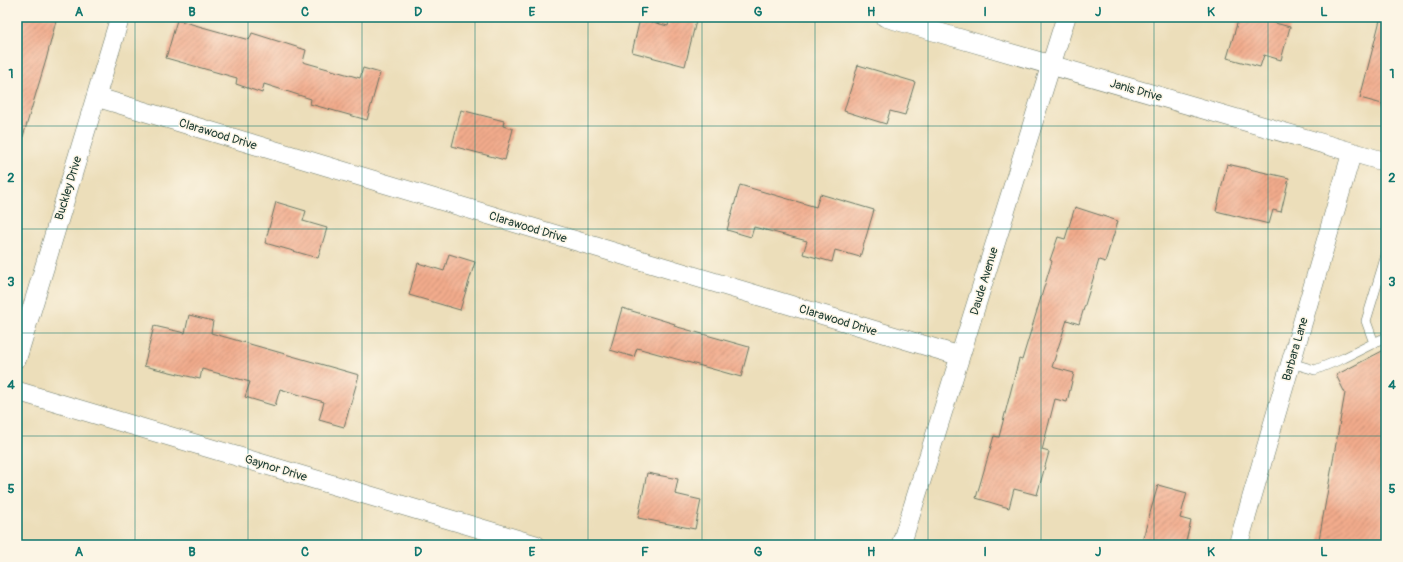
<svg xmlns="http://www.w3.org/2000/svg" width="1403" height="562" viewBox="0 0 1403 562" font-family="Pangolin,sans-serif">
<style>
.building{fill:url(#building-hatch)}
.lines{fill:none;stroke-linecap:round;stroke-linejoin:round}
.lane-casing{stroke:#677563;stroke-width:10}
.street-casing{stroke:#677563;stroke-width:20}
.lane{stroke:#fff;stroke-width:9}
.street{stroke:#fff;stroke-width:19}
.grid{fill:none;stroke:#0f766e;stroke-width:1;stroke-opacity:0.55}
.labels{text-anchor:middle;stroke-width:3;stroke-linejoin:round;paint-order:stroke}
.street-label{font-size:12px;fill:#1f3d34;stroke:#fcf5e5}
.neatline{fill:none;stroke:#0f766e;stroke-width:1.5}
.grid-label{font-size:13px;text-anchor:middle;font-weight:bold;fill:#0f766e}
</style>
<defs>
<pattern id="building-hatch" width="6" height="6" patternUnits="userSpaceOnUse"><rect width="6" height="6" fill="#f2ab8c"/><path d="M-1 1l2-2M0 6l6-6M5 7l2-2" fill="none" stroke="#c38c73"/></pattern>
</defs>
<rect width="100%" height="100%" fill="#fcf5e5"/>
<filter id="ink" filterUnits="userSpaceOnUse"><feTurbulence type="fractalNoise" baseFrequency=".025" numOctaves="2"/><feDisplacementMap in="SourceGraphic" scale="8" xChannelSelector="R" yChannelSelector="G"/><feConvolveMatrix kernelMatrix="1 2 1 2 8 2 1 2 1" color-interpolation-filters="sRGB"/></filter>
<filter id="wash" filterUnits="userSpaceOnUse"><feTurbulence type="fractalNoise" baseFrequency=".012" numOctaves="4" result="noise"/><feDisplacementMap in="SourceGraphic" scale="16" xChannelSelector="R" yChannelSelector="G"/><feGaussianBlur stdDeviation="0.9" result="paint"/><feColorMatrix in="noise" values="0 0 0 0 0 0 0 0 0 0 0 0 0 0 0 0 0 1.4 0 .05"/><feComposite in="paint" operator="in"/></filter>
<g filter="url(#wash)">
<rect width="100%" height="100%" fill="#ecdeba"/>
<g id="blocks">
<!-- building -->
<path class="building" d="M17,17H57L46,60L22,140H17Z
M670,17H697L685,66L632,52L640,19L668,26Z
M1239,17H1253L1290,27L1281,60L1264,55L1260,67L1227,58Z
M177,20L249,40L252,33L306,50L303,62L360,78L363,68L380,73L367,120L310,104L311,99L264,84L262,93L236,84L237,78L166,58Z
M1380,20H1386V105L1360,98Z
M858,65L915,82L905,115L890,111L886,124L844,111Z
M461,110L504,121L503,126L513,129L505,160L452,146Z
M1227,164L1289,178L1281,212L1273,210L1269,224L1216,211Z
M740,185L816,207L820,194L874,210L860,257L835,250L832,262L803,254L807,241L754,227L751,237L727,230Z
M276,202L306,211L303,221L327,228L318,258L265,243Z
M1075,207L1118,221L1105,262L1099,260L1079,324L1067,320L1052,367L1074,373L1067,402L1055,399L1042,450L1049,452L1037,495L1014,489L1009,508L976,498L994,436L999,437L1019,359L1022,360L1052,261L1050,260L1058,237L1065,239Z
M449,254L475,262L460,310L409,295L418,263L444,271Z
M622,308L675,324L674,326L749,347L741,377L637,348L634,357L610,350Z
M189,315L213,321L211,333L359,375L344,427L319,420L324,402L280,389L275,406L245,397L250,382L202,369L200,379L144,366L154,326L185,333Z
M1386,349V545H1318L1345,393L1336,375Z
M647,473L678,479L675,494L701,500L695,529L638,518Z
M1158,485L1187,493L1180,518L1191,521L1185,545H1141Z"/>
</g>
</g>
<g filter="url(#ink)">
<use href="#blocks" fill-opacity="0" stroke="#677563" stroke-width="1"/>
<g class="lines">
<!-- lane casing -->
<g class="lane-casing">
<path id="lane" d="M1374,343L1366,321L1386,255
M1291,363L1315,370L1344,358L1386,337"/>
</g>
<!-- street casing -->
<g class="street-casing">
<path id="street" d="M885,17L1386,162
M96,97L960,356
M17,358L120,17
M17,391L536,545
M901,545L1066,17
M1238,545L1352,152"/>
</g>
<!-- lane -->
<use href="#lane" class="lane"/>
<!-- street -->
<use href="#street" class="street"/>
</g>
</g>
<!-- grid -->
<path class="grid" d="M135,17V545M248,17V545M362,17V545M475,17V545M588,17V545M702,17V545M815,17V545M928,17V545M1041,17V545M1154,17V545M1268,17V545M17,126H1386M17,229H1386M17,333H1386M17,436H1386"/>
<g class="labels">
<!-- street labels -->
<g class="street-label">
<text transform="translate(1136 90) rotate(16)" y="4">Janis Drive</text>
<text transform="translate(218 134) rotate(17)" y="4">Clarawood Drive</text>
<text transform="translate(68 188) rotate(-73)" y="4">Buckley Drive</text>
<text transform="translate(528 227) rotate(17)" y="4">Clarawood Drive</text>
<text transform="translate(984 281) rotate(-73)" y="4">Daude Avenue</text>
<text transform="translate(838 320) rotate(17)" y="4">Clarawood Drive</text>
<text transform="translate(1295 349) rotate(-74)" y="4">Barbara Lane</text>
<text transform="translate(276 468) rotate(17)" y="4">Gaynor Drive</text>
</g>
</g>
<!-- margin -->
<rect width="1403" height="562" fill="none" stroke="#fcf5e5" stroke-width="44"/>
<rect x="22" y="22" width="1359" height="518" class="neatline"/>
<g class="grid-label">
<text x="79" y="16">A</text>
<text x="192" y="16">B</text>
<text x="305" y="16">C</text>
<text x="418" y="16">D</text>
<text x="532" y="16">E</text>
<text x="645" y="16">F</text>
<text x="758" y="16">G</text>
<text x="871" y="16">H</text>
<text x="985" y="16">I</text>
<text x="1098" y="16">J</text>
<text x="1211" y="16">K</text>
<text x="1324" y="16">L</text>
<text x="11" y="78">1</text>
<text x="1392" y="78">1</text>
<text x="11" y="182">2</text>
<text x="1392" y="182">2</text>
<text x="11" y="286">3</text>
<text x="1392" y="286">3</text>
<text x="11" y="389">4</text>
<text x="1392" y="389">4</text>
<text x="11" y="493">5</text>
<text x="1392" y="493">5</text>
<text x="79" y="556">A</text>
<text x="192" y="556">B</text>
<text x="305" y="556">C</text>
<text x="418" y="556">D</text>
<text x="532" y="556">E</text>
<text x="645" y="556">F</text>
<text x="758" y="556">G</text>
<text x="871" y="556">H</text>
<text x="985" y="556">I</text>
<text x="1098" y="556">J</text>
<text x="1211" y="556">K</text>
<text x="1324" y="556">L</text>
</g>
</svg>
